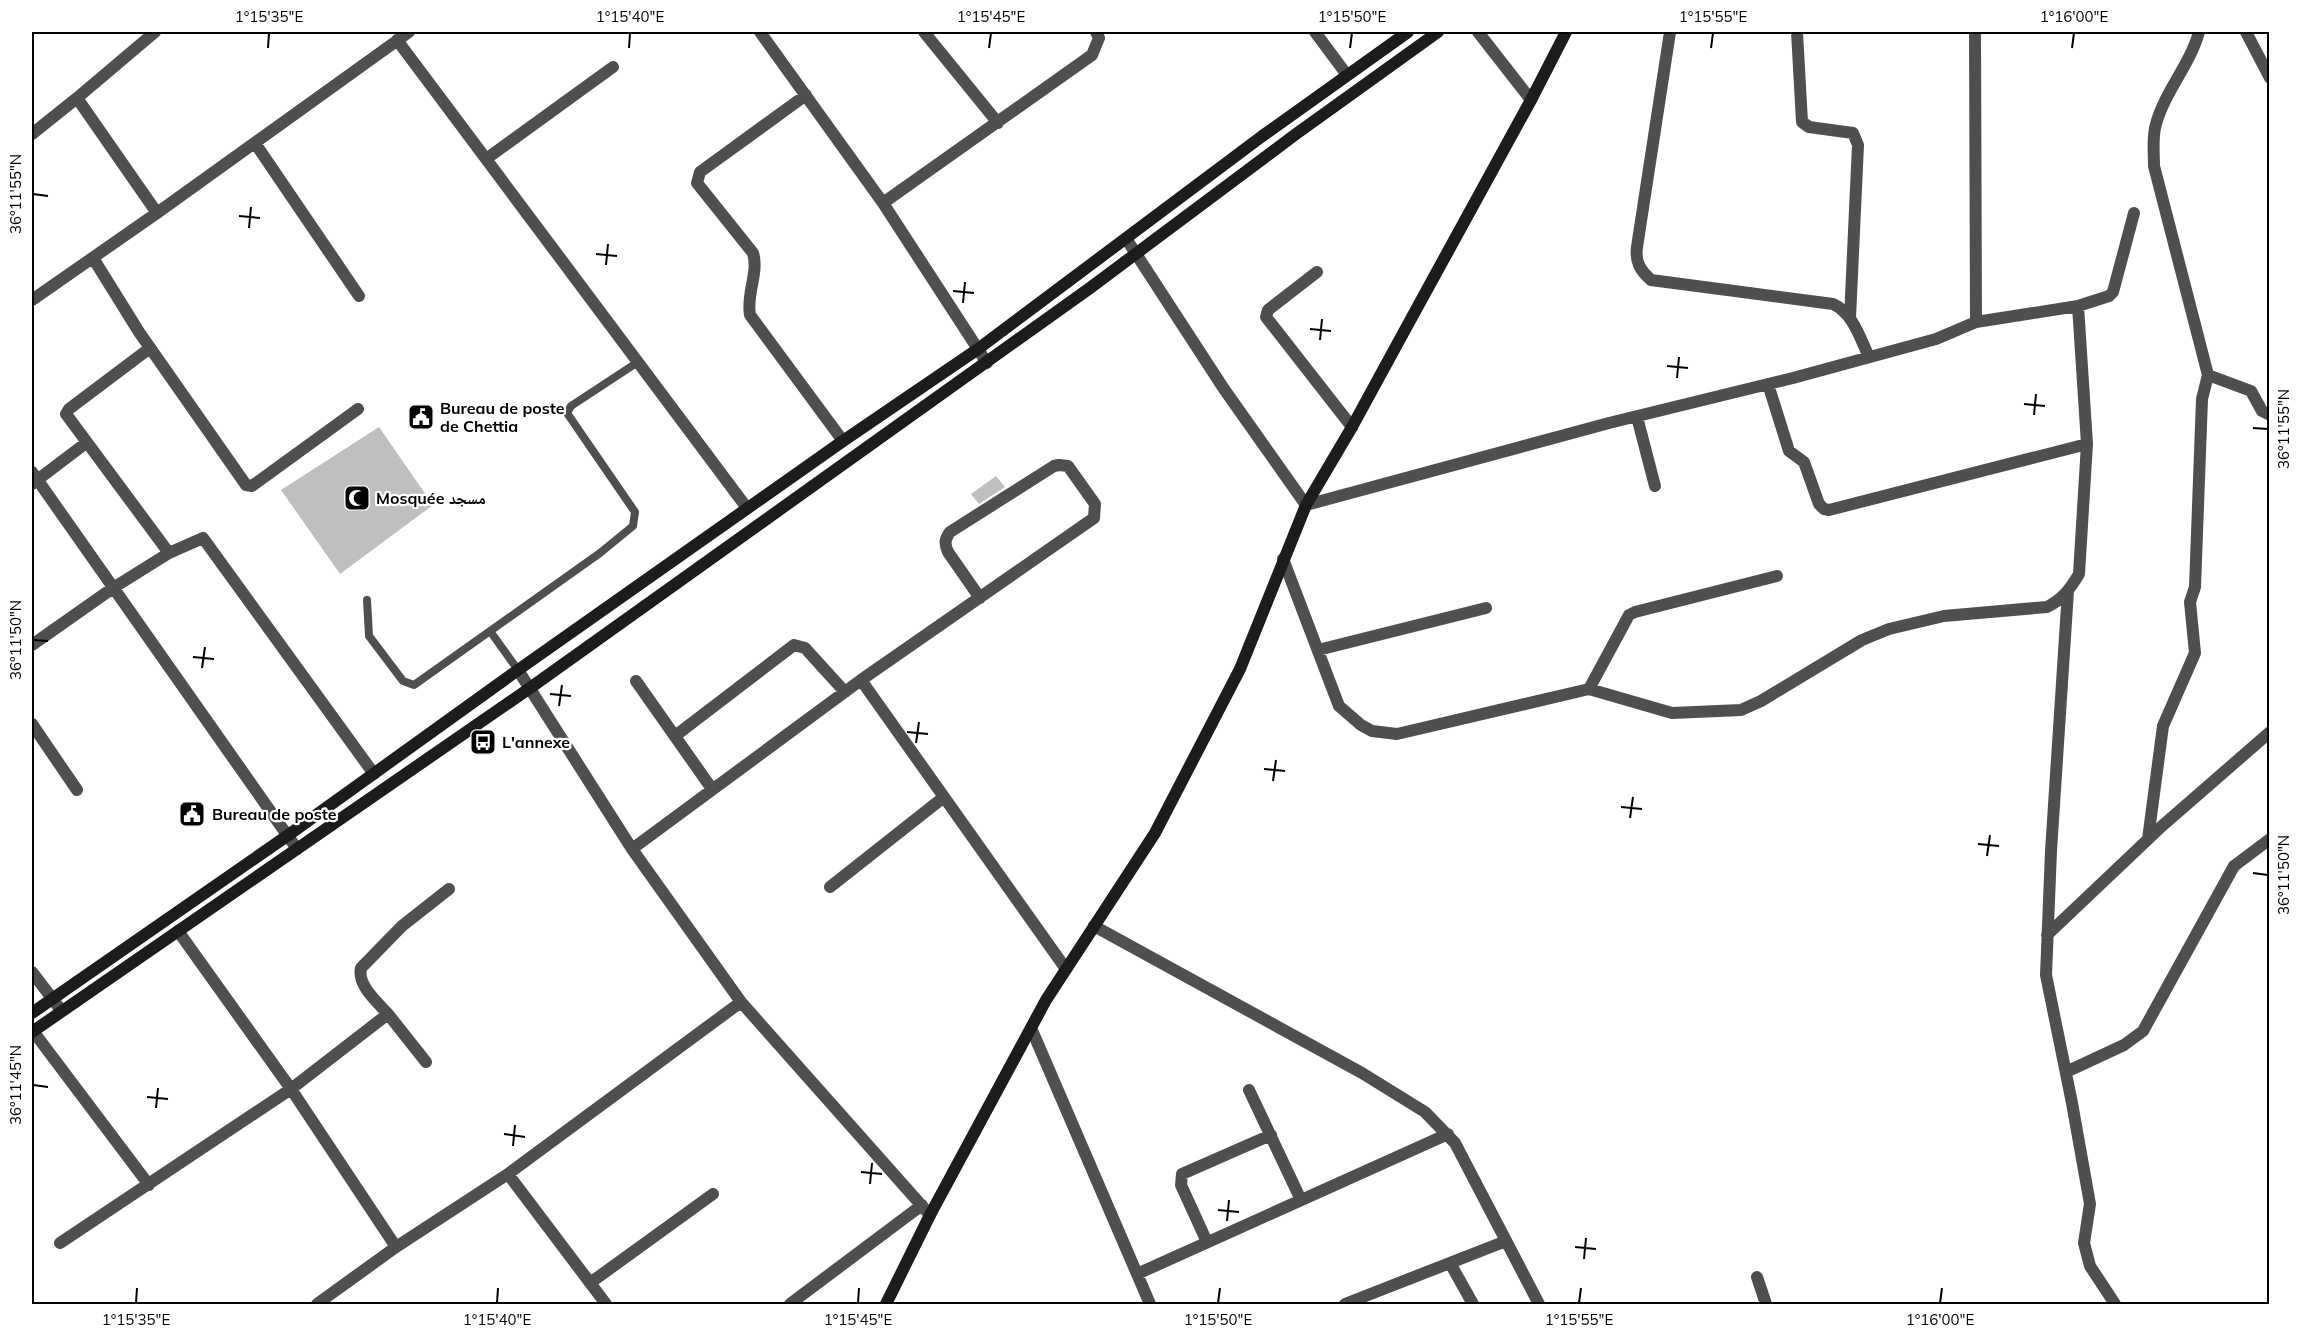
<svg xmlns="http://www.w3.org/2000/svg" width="2301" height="1336" viewBox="0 0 2301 1336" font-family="Mulish,'Noto Naskh Arabic',sans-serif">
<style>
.building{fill:#bfbfbf}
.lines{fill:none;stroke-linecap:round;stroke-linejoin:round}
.service{stroke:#4f4f4f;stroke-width:8}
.minor{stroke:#4f4f4f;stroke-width:12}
.secondary{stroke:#1c1c1c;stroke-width:12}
.ticks{fill:none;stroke:#000;stroke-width:2}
.labels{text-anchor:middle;stroke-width:4.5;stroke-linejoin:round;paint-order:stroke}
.poi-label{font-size:16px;font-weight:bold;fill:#000;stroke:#fff;text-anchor:start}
.neatline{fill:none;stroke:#000;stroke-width:2}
.ticks-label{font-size:15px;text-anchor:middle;fill:#000}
</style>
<rect width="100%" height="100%" fill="#fff"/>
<!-- building -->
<path class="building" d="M379,427L433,505L340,574L281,490Z
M996,476L1005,487L979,504L971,494Z"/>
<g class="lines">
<!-- service -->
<path class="service" d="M367,600L369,636L403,681L414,685L600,553L633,526L635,512L567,413L571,406L638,362
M490,631L518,670"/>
<!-- minor -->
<path class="minor" d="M155,32L77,98L157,213
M760,32L883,203L987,363
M924,32L998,123
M1315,32L1347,75
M1478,32L1531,100
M1670,32L1637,247C1635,262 1640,270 1651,280L1833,304C1853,313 1860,338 1869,357
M1797,32L1802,122L1809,127L1853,133L1858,145L1850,318
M1975,32L1976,322
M2199,32C2190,65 2165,91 2156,124C2152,137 2154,152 2154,166L2208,375L2251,391L2262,411L2270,415
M2246,32L2270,78
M397,40L747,508
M806,95L700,172L697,183L753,253C759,273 746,294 750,315L843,441
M32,134L77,98
M255,143L359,296
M486,159L613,67
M883,203L1092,55L1099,38L1096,32
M1127,240L1224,389L1306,505L1609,423L1793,378L1936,339L1976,322L2078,306L2087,444L2079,574C2070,589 2063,599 2047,607L1944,616L1889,629L1862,640L1761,701L1741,710L1672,713L1589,689L1397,734L1372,731L1361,725L1339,706L1283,559
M93,258L139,332L246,485L252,486L358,409
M1317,272L1268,310L1266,317L1352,427
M32,300L157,213L409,32
M2078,306L2109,296L2113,292L2134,213
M150,348L69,409L66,414L169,553
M1768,384L1789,451L1804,462L1819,504L1824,509L1829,510L2087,444
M1637,417L1655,486
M32,472L297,849
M32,484L86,443
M2068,591L2051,851L2046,975L2072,1103L2090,1204L2084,1243L2090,1266L2115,1304
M32,645L113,588L169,553L203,538L374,774
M1318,650L1486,608
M518,670L632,849L741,1002L930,1215
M861,680L1066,969
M636,681L712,789
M1589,689L1629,615L1635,612L1777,576
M32,724L77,790
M675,736L794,645L805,648L845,692
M2148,839L2163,726L2195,653L2190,602L2195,587L2202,399L2208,375
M632,849L861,680L1094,518L1095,504L1068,466L1059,465L1054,466L950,532C945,539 944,543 948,552L980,598
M830,887L944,797
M1094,926L1362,1073L1425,1112L1455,1143L1539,1304
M178,931L291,1089L396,1247
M2047,935L2162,826L2270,732
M32,972L61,1010
M388,1014L426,1062
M1031,1028L1150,1304
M33,1031L149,1185
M2066,1072L2124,1045L2143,1031L2234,866L2270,839
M1249,1090L1301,1200
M508,1174L606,1304
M1207,1242L1181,1185L1182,1174L1271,1135
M60,1243L291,1089L388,1014C377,1002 357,985 361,968L402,926L449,889
M1450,1263L1473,1304
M1137,1274L1448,1134
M1757,1277L1766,1304
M590,1283L713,1194
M317,1304L396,1247L508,1174L741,1002
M790,1304L922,1205
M1345,1304L1506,1241"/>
<!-- secondary -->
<path class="secondary" d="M32,1013L287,836L518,670L843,441L978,349L1261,137L1408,32
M32,1032L530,688L1090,288L1296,134L1438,32
M886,1304L930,1215L1046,1000L1155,833L1240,669L1306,505L1352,427L1406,328L1531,100L1566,32"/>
</g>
<!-- ticks -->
<path class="ticks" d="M268,48L269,33M629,48L630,33M989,48L991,33M1350,48L1352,33M1711,48L1713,33M2072,48L2074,33M33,194L48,196M239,216L260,218M249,228L251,207M596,254L617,256M606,265L608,244M953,291L974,293M963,303L965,282M1310,329L1331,331M1320,340L1322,319M1667,366L1688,368M1677,378L1679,357M2024,404L2045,406M2034,415L2036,394M2253,428L2268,429M33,640L48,641M193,657L214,659M202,668L205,647M550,694L571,696M559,706L562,685M907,732L928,734M916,743L919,722M1264,769L1285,771M1273,781L1276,760M1621,807L1642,809M1630,818L1633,797M1978,844L1999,846M1987,856L1990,835M2253,873L2268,875M33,1085L48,1087M147,1097L168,1099M156,1108L158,1088M504,1134L525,1137M513,1146L515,1125M861,1172L882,1174M870,1184L872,1163M1218,1210L1239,1212M1227,1221L1229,1200M1575,1247L1596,1249M1584,1259L1586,1238M136,1303L137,1288M497,1303L498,1288M858,1303L859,1288M1218,1303L1220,1288M1579,1303L1581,1288M1940,1303L1942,1288"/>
<!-- icons -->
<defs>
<g id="civic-square" transform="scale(1.35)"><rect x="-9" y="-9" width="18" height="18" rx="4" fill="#000" stroke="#fff"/><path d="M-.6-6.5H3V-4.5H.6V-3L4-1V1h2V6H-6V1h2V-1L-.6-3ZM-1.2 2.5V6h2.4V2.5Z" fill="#fff"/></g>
<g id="mosque-square" transform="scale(1.35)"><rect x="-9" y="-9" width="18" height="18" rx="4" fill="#000" stroke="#fff"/><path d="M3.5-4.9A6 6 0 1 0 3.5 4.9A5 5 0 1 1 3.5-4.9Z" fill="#fff"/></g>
<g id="bus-square" transform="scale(1.35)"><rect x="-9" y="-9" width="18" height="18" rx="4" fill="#000" stroke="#fff"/><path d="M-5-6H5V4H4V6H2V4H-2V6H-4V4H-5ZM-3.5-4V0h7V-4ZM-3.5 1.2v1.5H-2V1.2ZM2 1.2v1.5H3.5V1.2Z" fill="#fff"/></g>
</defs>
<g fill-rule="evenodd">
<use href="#civic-square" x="421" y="417"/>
<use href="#mosque-square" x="357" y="498"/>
<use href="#bus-square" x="483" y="742"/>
<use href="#civic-square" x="192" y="814"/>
</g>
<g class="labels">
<!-- poi labels -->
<g class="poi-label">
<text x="440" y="414">Bureau de poste<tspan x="440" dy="18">de Chettia</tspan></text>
<text x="376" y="504">Mosquée مسجد</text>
<text x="502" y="748">L'annexe</text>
<text x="212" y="820">Bureau de poste</text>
</g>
</g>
<!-- border -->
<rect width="2301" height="1336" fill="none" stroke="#ffffff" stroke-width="66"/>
<rect x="33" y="33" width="2235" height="1270" class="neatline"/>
<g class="ticks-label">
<text x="269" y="22">1°15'35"E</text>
<text x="630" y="22">1°15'40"E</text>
<text x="991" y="22">1°15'45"E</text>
<text x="1352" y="22">1°15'50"E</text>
<text x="1713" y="22">1°15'55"E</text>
<text x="2074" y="22">1°16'00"E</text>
<text transform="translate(16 194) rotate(-90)" y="5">36°11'55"N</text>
<text transform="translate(2284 429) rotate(-90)" y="5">36°11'55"N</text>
<text transform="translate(16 640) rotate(-90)" y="5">36°11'50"N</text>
<text transform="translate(2284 875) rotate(-90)" y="5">36°11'50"N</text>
<text transform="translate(16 1085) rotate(-90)" y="5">36°11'45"N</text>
<text x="136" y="1325">1°15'35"E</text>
<text x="497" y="1325">1°15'40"E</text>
<text x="858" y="1325">1°15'45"E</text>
<text x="1218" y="1325">1°15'50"E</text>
<text x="1579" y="1325">1°15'55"E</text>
<text x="1940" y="1325">1°16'00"E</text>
</g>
</svg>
